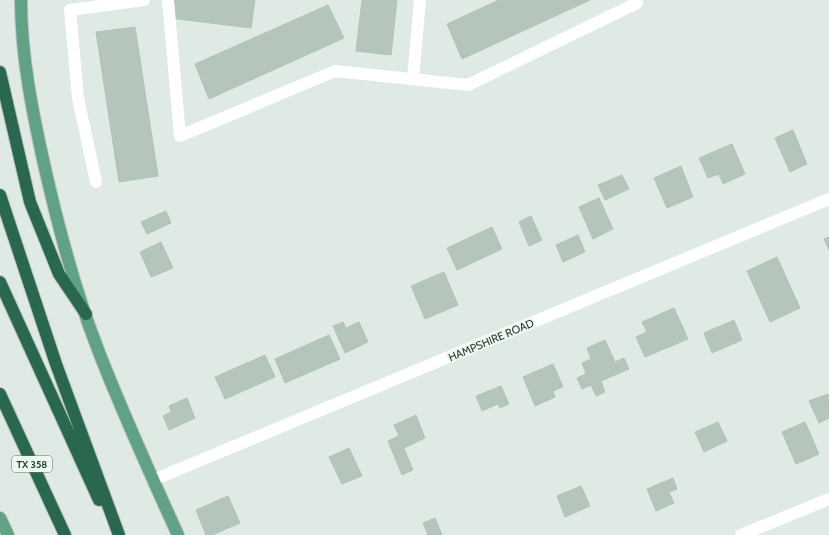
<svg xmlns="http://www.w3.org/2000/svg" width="829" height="535" viewBox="0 0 829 535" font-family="Cabin,sans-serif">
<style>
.building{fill:#b4c5bb;stroke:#b1c4b8}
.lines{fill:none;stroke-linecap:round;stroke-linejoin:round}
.major-casing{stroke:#bcc4c0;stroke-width:14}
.highway-casing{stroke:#bcc4c0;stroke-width:14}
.minor{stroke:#fff;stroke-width:12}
.major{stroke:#61a184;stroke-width:12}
.highway{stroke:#2a674f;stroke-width:12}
.labels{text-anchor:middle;stroke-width:4;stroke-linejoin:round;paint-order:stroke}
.shield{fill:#eff7f1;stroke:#5d7368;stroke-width:1}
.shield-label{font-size:10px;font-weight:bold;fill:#1f3a2e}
.street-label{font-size:11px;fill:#1f3a2e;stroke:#eff7f1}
</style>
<rect width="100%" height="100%" fill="#deeae3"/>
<!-- building -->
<path class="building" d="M173,0H255L251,28L170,18Z
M362,0H397L391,55L356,51Z
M499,0H590L462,59L447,24Z
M328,5L344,38L209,99L195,64Z
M135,27L158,176L119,182L96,32Z
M793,130L807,164L790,172L775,138Z
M732,144L745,174L723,184L719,174L708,178L699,158Z
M681,166L693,197L667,208L654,178Z
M622,175L629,189L605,200L598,185Z
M599,198L613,229L593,239L579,207Z
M166,211L171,223L147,234L141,222Z
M531,216L542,240L529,246L519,222Z
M492,227L502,249L457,270L447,248Z
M578,235L585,252L563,262L556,245Z
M829,237V250L824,239Z
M161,242L173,268L151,277L140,252Z
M777,257L800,308L770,322L747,271Z
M444,272L458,305L425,319L411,286Z
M674,308L688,339L645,357L636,337L647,332L642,322Z
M734,320L742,340L712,353L704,333Z
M343,322L346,328L359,322L368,342L345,353L333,326Z
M329,335L340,359L285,383L275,359Z
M605,340L615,362L624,358L629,369L601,381L605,392L596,396L591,385L582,389L577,378L586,374L582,363L591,359L587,348Z
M265,355L275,377L225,399L215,377Z
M553,364L563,387L553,391L555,397L535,406L523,377Z
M501,386L509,404L500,408L498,404L482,411L476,396Z
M828,394L829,418L819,423L809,401Z
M187,398L195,418L169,430L163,416L171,412L169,406Z
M416,415L425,438L404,448L413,470L402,475L388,441L399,436L394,425Z
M718,422L727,441L704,452L695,432Z
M805,422L819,454L796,464L782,432Z
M349,448L362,476L342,484L329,457Z
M673,478L677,489L669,492L674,503L656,511L647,489Z
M581,486L590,506L565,517L557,496Z
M228,496L240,523L212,535H206L196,510Z
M435,518L442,535H428L423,523Z"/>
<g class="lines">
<!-- major casing -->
<g class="major-casing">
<path id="major" d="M21,0C21,55 32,110 44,164C58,226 74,288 97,347C121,410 150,473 178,535
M0,518L8,535"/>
</g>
<!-- highway casing -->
<g class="highway-casing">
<path id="highway" d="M0,72L30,202L59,274L86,314
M0,195L56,364L119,535
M0,282L99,500
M0,394L65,535"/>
</g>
<!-- minor -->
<path class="minor" d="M168,0L180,136L335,71L468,85L637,3L634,0
M413,79L420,0
M96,182L78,98L70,10L144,0
M153,480L829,199
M741,535L829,499"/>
<!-- major -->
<use href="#major" class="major"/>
<!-- highway -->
<use href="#highway" class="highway"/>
</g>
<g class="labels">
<!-- shield labels -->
<rect class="shield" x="12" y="456" width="40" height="16" rx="3"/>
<g class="shield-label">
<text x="32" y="468">TX 358</text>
</g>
<!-- street labels -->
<g class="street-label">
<text transform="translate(491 340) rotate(-23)" y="4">HAMPSHIRE ROAD</text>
</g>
</g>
</svg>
